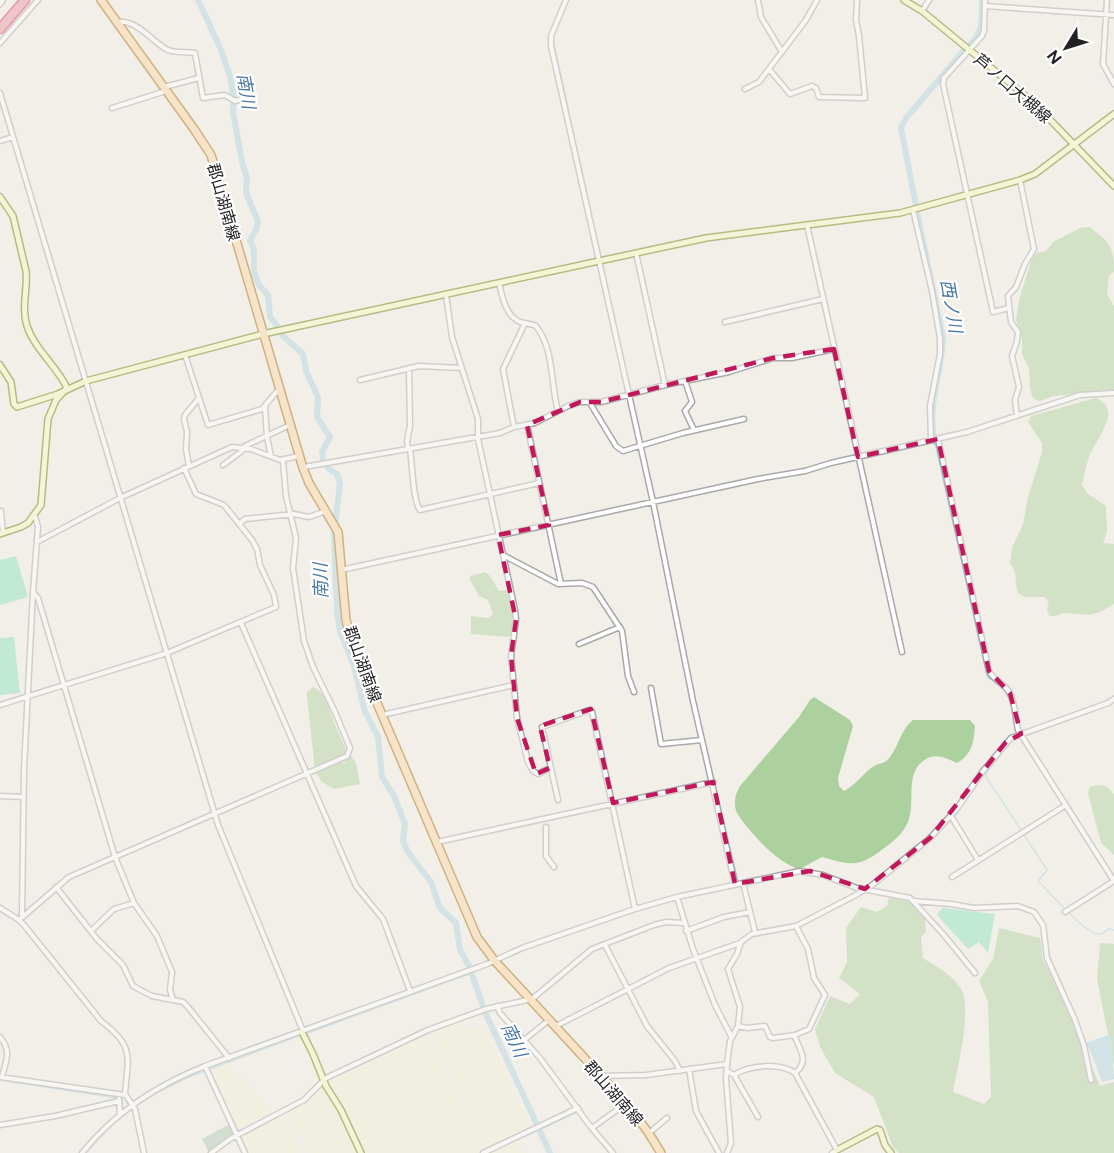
<svg xmlns="http://www.w3.org/2000/svg" width="1114" height="1153" viewBox="0 0 1114 1153" font-family="'Public Sans','Noto Sans JP',sans-serif">
<style>
.farmland{fill:#eef0d5}
.forest{fill:#add19e}
.cemetery{fill:#aacbaf}
.pitch{fill:#88e0be}
.water{fill:#aad3df}
.lines{fill:none;stroke-linecap:round;stroke-linejoin:round}
.stream{stroke:#aad3df;stroke-width:1.5}
.river{stroke:#aad3df;stroke-width:6}
.street-casing{stroke:#a9a9a9;stroke-width:7}
.secondary-casing{stroke:#707d05;stroke-width:8}
.primary-casing{stroke:#a06b00;stroke-width:10}
.highway-casing{stroke:#dc2a67;stroke-width:11}
.street{stroke:#fff;stroke-width:4}
.secondary{stroke:#f7fabf;stroke-width:5}
.primary{stroke:#fcd6a4;stroke-width:7}
.highway{stroke:#e892a2;stroke-width:8}
.marked{fill:none;stroke:#c2185b;stroke-width:4.5;stroke-dasharray:12 8;stroke-linejoin:round}
.labels{text-anchor:middle;stroke-width:4.5;stroke-linejoin:round;paint-order:stroke}
.street-label{font-size:16px;fill:#222;stroke:#fff}
.water-label{font-size:18px;font-style:italic;fill:#4a7aab;stroke:#fff}
</style>
<rect width="100%" height="100%" fill="#f2efe9"/>
<!-- farmland -->
<path class="farmland" d="M463,1020L468,1030L483,1023L532,1129L486,1150L432,1032Z
M428,1032L483,1151L480,1153H425L379,1055Z
M377,1056L422,1153H364L342,1104L330,1088L332,1086L329,1078Z
M228,1066L237,1078H244L272,1115L238,1133L210,1072Z
M322,1086L343,1120L301,1140L287,1112L312,1097Z
M283,1114L301,1153H248L240,1137Z
M343,1122L358,1153H333L323,1131Z
M322,1132L331,1153H307L302,1141Z
M517,1140L523,1153H488Z"/>
<!-- forest -->
<path class="forest" d="M1090,227C1110,243 1114,246 1114,272L1109,275L1107,294L1114,306V390L1054,396L1040,401L1035,400L1032,396L1030,388L1029,368L1022,354V338L1016,320L1019,300L1032,258L1037,253L1046,251L1053,242L1080,228Z
M1096,398C1103,401 1107,404 1108,412C1110,423 1094,445 1089,457C1086,466 1084,475 1082,485L1088,494L1106,506L1107,532L1103,543L1114,544V604L1100,612L1089,615L1064,613L1055,616H1049L1047,609L1049,602L1044,597H1025L1018,593L1016,585L1015,572L1010,563L1012,548L1023,524L1028,497L1042,452V443L1028,422L1031,416Z
M485,572L490,576L499,591L506,590C512,602 519,625 509,637L471,634V616L488,618L493,614L488,600L479,596L469,578L471,576Z
M313,687C328,693 330,714 336,727C339,735 343,742 346,750L342,758L343,763L345,764L344,758L350,755L356,763L360,784L334,789L322,782L315,771L307,696V692Z
M814,697L850,720L853,726L838,778L839,786L844,791C856,785 863,773 874,766C881,762 884,765 890,757C899,745 901,729 913,720H970L975,726C974,741 972,755 957,763C945,758 935,752 923,761C903,776 918,807 906,826C901,836 891,843 883,849C859,868 850,865 822,857L798,870C794,866 790,866 786,863C771,855 745,827 737,813C733,804 735,794 740,786L799,717L810,700Z
M1098,785L1106,786L1114,794V855L1101,843L1088,793L1090,787Z
M889,897L910,902L925,919L926,932L921,937L923,958C937,967 955,976 962,991C972,1012 957,1069 953,1092L984,1104L991,1097L988,1002L979,981L993,959L999,928L1040,938L1043,960L1066,1005L1100,1086L1114,1082V1153H899L893,1147L874,1097L835,1073L820,1047L815,1029L830,996L850,1004L860,994L839,978L847,962L846,928L861,907L877,912L887,906Z
M1100,943L1114,944V1065L1097,979Z"/>
<!-- cemetery -->
<path class="cemetery" d="M230,1124L234,1135L209,1153L202,1139Z"/>
<!-- pitch -->
<path class="pitch" d="M16,556L28,597L0,605V560Z
M14,637L20,693L0,695V638Z
M942,908L995,914L988,953L979,942L968,949L937,915Z"/>
<!-- water -->
<path class="water" d="M1111,1034L1114,1079L1102,1082L1092,1055L1086,1043Z"/>
<g class="lines">
<!-- stream -->
<path class="stream" d="M553,40L601,258
M602,262L633,404
M935,442L987,675L989,678L998,683
M657,511L685,651
M690,679L738,882
M1012,703L1017,734
M1007,746L985,775L1047,870L1038,881C1048,890 1088,938 1101,934C1104,933 1106,930 1109,929L1114,930
M3,912L15,920
M305,1034L472,973
M0,1080L117,1098
M121,1099L122,1112
M580,1110L607,1143
M117,1120L145,1099L184,1079L301,1035
M539,1130L577,1112
M86,1153L111,1125"/>
<!-- river -->
<path class="river" d="M198,0L221,50L230,76L234,98L233,112L242,162L247,178L246,193L258,221L256,230L250,240L254,250V273L259,285L268,295L270,317L279,328L283,336L303,354L306,371L318,397L317,417L330,437L322,452L323,460L329,469L337,474L340,483L334,534L337,611L340,631L355,669L364,709L378,737L382,777L394,796L405,824L403,840L407,851L431,882L440,908L456,923L460,950L469,966L485,1012L550,1153
M968,47C985,30 981,22 982,0
M916,206L901,128L906,118L965,49
M917,212L943,338C942,373 926,407 935,442"/>
<!-- street casing -->
<g class="street-casing">
<path id="street" d="M566,0L551,36V46L653,502L693,701L735,884
M758,0L761,17L782,52
M985,0L984,31L982,36L944,78L943,84L993,312L1009,308
M1107,0L1103,64L1114,84
M0,4L3,0
M985,6L1114,15
M922,11L929,0
M118,22C136,19 152,41 166,49C175,54 186,51 195,53L203,98L225,95L235,101L251,97
M0,43L38,0
M769,69L790,94L812,86L816,88L819,97L865,98L859,36L856,20L857,0
M164,87L199,78
M745,89L759,82L806,20L817,0
M0,93L218,825L303,1031
M112,108L166,91
M0,141L13,137
M913,210L932,291L940,338V354L930,406L931,440
M807,225L902,652
M636,253L665,385
M499,283C502,295 505,314 518,321C524,324 530,323 536,326C555,351 550,383 558,411
M446,295L452,337L478,419V439L515,610L516,620L511,656L517,718L528,762L533,771L538,774L550,768
M725,322L823,299
M185,355L208,425L262,409L279,389
M360,380L419,366L462,368
M685,381L692,402L685,411L694,430
M590,403L616,446L623,451L683,433L744,419
M265,407L267,437L271,456
M1017,416L1015,400L1019,387L1012,356L1017,341L1018,332L1011,322L1008,296L1016,287L1025,264L1034,249L1020,180
M527,425L561,584
M514,427L503,369L525,323
M938,439L989,671C993,680 1004,683 1009,692C1016,703 1015,717 1018,730L1114,881L1065,912
M408,449L407,441L410,426L409,368
M410,449C412,462 413,502 420,510L539,483
M223,465L242,451L245,446L290,425
M189,466L186,449L187,432L184,419L185,415L199,398
M304,467L500,433L514,427L535,423L568,406L580,402H601L665,385L729,372L773,358H792L834,349
M1,511L3,533
M239,524L245,519L294,514L309,517L326,511
M37,542L120,498L232,447L251,449L280,460L299,456
M503,555L558,584L582,583L593,587L622,631L628,676L634,692
M341,570L758,479L805,471L831,463L967,432L1080,395L1114,393
M33,592L38,598L115,857L134,903L157,936L172,972L170,990L173,1000L183,1002L188,1007L229,1058
M241,623L356,886L383,919L410,991
M579,644L620,627
M651,688L661,744L702,740
M0,705L167,653L276,607L274,595L260,565L257,549L252,540L224,505L196,494L184,468
M382,715L514,685
M0,796L23,797
M558,800L542,727L589,710L592,712L635,909
M951,816L978,860
M546,827V856L554,867
M437,842L713,782
M952,877L1066,805
M743,883L755,932
M56,887L97,939L123,965L133,986L152,996L173,1000
M677,897L693,949L715,1005L731,1036
M914,901L951,904L974,908L1018,906L1034,912L1043,925L1047,958L1075,1020L1084,1046L1091,1080
M0,908L19,920L24,925L101,1021C135,1047 128,1055 125,1094L135,1109L144,1153
M22,917L24,769L33,592L38,527L35,516
M19,920L69,877L347,756L350,748L335,712L313,667L304,641L293,568L296,538L286,496L283,461
M91,931L114,909L134,903
M686,931L724,917L750,912
M605,945L647,1026L675,1061L680,1071
M497,1006L500,1013L540,1058L590,1126L613,1153
M556,1026L669,968L740,943
M738,1026L747,1028L765,1026L770,1037L773,1038L795,1035L809,1029L825,995L814,978L808,949L796,926
M794,1035C800,1050 810,1061 795,1073
M0,1037C12,1052 6,1060 2,1077
M524,1040L549,1020
M205,1066L245,1153
M689,1069L696,1111L719,1153
M727,1071L734,1075L758,1117
M734,1075C749,1065 779,1062 795,1073L837,1150L832,1153
M601,1076L646,1075L727,1064
M0,1077L125,1095
M119,1099L120,1114
M0,1125L55,1116L119,1101
M592,1128L625,1104
M649,1133L667,1118
M82,1153C115,1112 157,1085 205,1066L487,964L522,948L635,909L677,897L800,871L823,875L857,888L910,898L944,935L975,973
M211,1153L230,1139L304,1100L326,1078L428,1030L486,1009L532,999L592,949L654,925L666,922L683,923
M483,1153L578,1108
M727,1153L731,1143L726,1079L727,1064L730,1041L738,1026L740,1007L728,969L737,954L741,942L752,934L796,926L854,896L871,886L930,838L956,810L983,771L1011,738L1108,703L1114,699"/>
</g>
<!-- secondary casing -->
<g class="secondary-casing">
<path id="secondary" d="M904,0L922,11L1034,103L1114,186
M0,197L13,216L26,271C28,289 21,308 27,326C35,350 57,366 67,388L56,400L48,419L41,505L28,523L21,527L0,534
M0,365L11,382L14,404L17,407L58,394L86,381L263,334L599,261L706,238L900,213L1020,180L1035,174L1114,114
M302,1032L313,1054L326,1086L341,1110L361,1153
M837,1150L877,1129L880,1130L885,1145L891,1153"/>
</g>
<!-- primary casing -->
<g class="primary-casing">
<path id="primary" d="M101,0L194,129L211,155L303,468L309,483L338,532L346,620L353,647L477,937L494,960L626,1103L648,1132L661,1153"/>
</g>
<!-- highway casing -->
<g class="highway-casing">
<path id="highway" d="M0,29L25,0"/>
</g>
<!-- street -->
<use href="#street" class="street"/>
<!-- secondary -->
<use href="#secondary" class="secondary"/>
<!-- primary -->
<use href="#primary" class="primary"/>
<!-- highway -->
<use href="#highway" class="highway"/>
</g>
<!-- marked area -->
<path d="M0 0H1114V1153H0ZM834,349L858,457L938,439L989,671L1010,693L1021,734L1006,742L930,838L865,889L810,871L735,884L713,782L613,803L591,709L540,726L550,768L536,774L517,718L511,656L516,620L498,535L549,525L527,425L580,402H601L773,358Z" fill="#f2efe9" fill-opacity=".55" fill-rule="evenodd"/>
<path class="marked" d="M834,349L858,457L938,439L989,671L1010,693L1021,734L1006,742L930,838L865,889L810,871L735,884L713,782L613,803L591,709L540,726L550,768L536,774L517,718L511,656L516,620L498,535L549,525L527,425L580,402H601L773,358Z"/>
<g class="labels">
<!-- street labels -->
<g class="street-label">
<text transform="translate(1013 88) rotate(41)" y="6">芦ノ口大槻線</text>
<text transform="translate(224 202) rotate(74)" y="6">郡山湖南線</text>
<text transform="translate(363 664) rotate(70)" y="6">郡山湖南線</text>
<text transform="translate(614 1093) rotate(49)" y="6">郡山湖南線</text>
</g>
<!-- water labels -->
<g class="water-label">
<text transform="translate(246 91) rotate(80)" y="6">南川</text>
<text transform="translate(951 306) rotate(80)" y="6">西ノ川</text>
<text transform="translate(321 581) rotate(-92)" y="6">南川</text>
<text transform="translate(514 1040) rotate(65)" y="6">南川</text>
</g>
</g>
<!-- north arrow -->
<g transform="translate(1066 48) rotate(232)" stroke="#ffffff" stroke-width="4.5" paint-order="stroke">
<path d="M0-4.5L10 22L0 15L-10 22Z" fill="#222222"/>
<text y="-9" font-size="16" font-weight="bold" text-anchor="middle" fill="#222222">N</text>
</g>
</svg>
